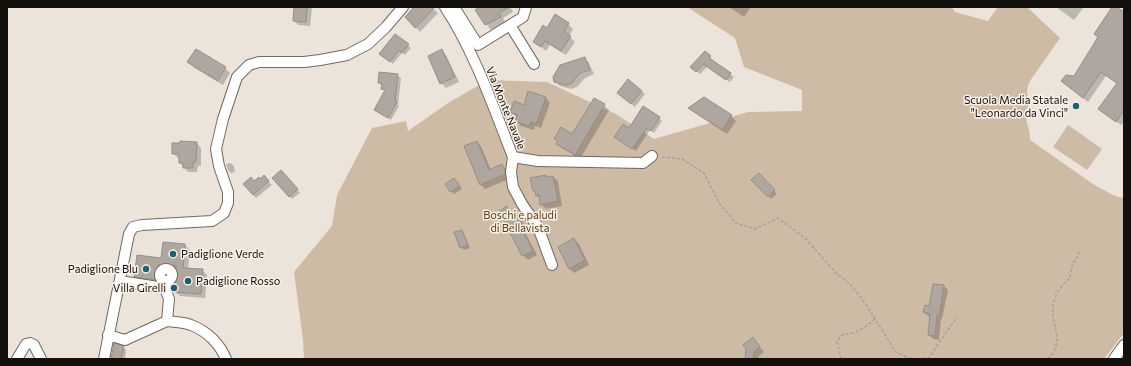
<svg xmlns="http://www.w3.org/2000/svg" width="1131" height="366" viewBox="0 0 1131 366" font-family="Commissioner,sans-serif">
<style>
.green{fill:#cebba6}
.shadow{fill:#0003}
.building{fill:#afa79f;stroke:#968f87}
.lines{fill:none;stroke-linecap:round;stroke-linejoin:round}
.minor-casing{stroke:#706961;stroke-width:12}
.path{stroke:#a6a099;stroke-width:1.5;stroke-dasharray:3 2;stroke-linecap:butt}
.minor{stroke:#fff;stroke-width:10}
.poi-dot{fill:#1c6073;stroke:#f9f1e8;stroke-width:1.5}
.labels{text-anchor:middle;stroke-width:3;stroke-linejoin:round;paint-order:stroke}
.poi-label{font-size:11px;fill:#13100d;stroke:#f9f1e8;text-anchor:end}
.street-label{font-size:11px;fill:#13100d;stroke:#f9f1e8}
.park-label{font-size:11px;fill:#5a3a10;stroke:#f9f1e8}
</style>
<rect width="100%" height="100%" fill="#ece4db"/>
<!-- green -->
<path class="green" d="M687,7H952L955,12L988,21L998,7H1027L1060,38L1030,81C1027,88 1025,95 1031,102L1025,111C1027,115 1026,119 1027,123C1029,131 1030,131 1030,140L1093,184L1115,196L1124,198V333L1104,359H304L303,340L294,272L332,226L337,195L372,128L406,121L408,131L448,103L488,80L547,82L616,114L654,139L748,112L802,111V90L744,67L735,38Z
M1068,125L1102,149L1087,170L1053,147Z"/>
<!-- shadow -->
<path class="shadow" d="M295,7H312L310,26L298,25L294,20Z
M416,7H431L438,13L420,32L406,17Z
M481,7H510L513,12L503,18L505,22L491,30L476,10Z
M729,7H751L744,17Z
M1056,7H1084L1074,20Z
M1113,7L1124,13V122L1121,125L1100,109L1117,84L1106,76L1088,102L1062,81L1074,77L1098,37Z
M568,24L573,29L569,36L575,42L566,55L550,45L546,51L534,41L547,29Z
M396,35L411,48L405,55L402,53L393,64L384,56Z
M196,50L225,68L230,73L223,85L193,67L189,62Z
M442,51L446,55L459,82L446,88L441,83Z
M705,52L713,60L712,61L734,77L730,82L707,67L700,74L692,67Z
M585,58L589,63L594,74L585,78L577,87L571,89L560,86L555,81Z
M397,75L401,78L398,105L399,106L391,120L375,110L385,92L379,82Z
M628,80L645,94L635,107L621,96Z
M546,98L550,103L541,128L535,126L534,130L521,126L516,121L518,117L511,112Z
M594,99L604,105L609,110L580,159L562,148L558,143L572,135Z
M690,108L731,116L736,121L727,134L694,112Z
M659,118L662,121L654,133L650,130L636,151L615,137L629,130Z
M477,142L481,146L491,170L502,165L506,170L509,179L485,189L481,185Z
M197,143L201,148V166H198L197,172H188L180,163V158H178L173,153L181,144Z
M231,163L234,166L235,172L231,173L228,170L226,164Z
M284,174L300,193L292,199L289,196Z
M759,175L777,194L771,199L753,180Z
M545,176L547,178L553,177L558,181L562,206L546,209L541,204L540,199L534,191Z
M260,180H267L272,185L256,198L253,195L255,182Z
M457,182L462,189L454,194L446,184Z
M507,208L512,214L515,212L520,217L527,231L525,232L537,255L528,260L523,255Z
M461,231L464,234L470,248L464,250L461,247Z
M574,239L579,244L589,265L574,273L569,268Z
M164,243L185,245L190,250L188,269L202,270L207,275L205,298L180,296L175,292L177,270L163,269L161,284L140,281L135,276L162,259Z
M944,286L948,290L942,319H941L939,340L933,339L929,335L931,317L928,316L924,312L930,307Z
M753,339L764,352L759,356L758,359H746Z
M123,347L126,350L125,359H112Z"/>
<!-- building -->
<path class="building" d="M294,7H307L306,22L293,21Z
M414,7H435L415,28L405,17Z
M479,7H509L499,13L501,17L485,25L475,10Z
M1112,7H1117L1124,12V110L1116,122L1098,109L1117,83L1101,72L1083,98L1061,81L1066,75L1074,76L1098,37L1094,34Z
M555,14L569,23L564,32L571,36L561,51L545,41L541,47L533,42L543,25L547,28Z
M395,34L409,44L402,53L399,50L390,62L379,54Z
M196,49L226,67L218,81L187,62Z
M442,49L455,77L440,84L428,56Z
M705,51L711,56L709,58L731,73L726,80L703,64L696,72L690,67Z
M585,57L590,70L580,73L572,83L566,85L554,82L553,77L560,65Z
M379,72L398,74L395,101L397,102L388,118L374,110L385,90L381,89L382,83H378Z
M628,79L642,91L631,104L617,93Z
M528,91L546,97L536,124L531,122L529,126L515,121L517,114L510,112L514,101L524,105Z
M704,97L732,115L722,130L688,108Z
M594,98L605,104L575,155L556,144L558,141L554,139L561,127L572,134Z
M643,106L660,117L651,131L647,128L632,149L614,137L623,124L629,128Z
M180,141L197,142L196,162H193V168H183V163H179V154H172V143H180Z
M477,141L489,170L502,164L505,170V174L480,185L464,146Z
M281,170L298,189L289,197L272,178Z
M759,173L775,190L768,197L751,180Z
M264,175L269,181L253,195L243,184L251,177L254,181L259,177L260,179Z
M546,175V177L553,176L558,201L540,205L539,195L536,196L535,191H533L530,178Z
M454,178L460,186L450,192L445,184Z
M507,206L510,213L515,211L523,226L521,227L533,251L522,256L499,211Z
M462,230L468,245L460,248L454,232Z
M574,238L585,260L569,269L558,247Z
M163,242L185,244L183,268L203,269L201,294L174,292L176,266L158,265L156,280L134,277L137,255L161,258Z
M933,284L944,285L939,315H937L935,336L928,335L930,314L923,312L925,305L929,306Z
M753,337L760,347L754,352L753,359H745L746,349L743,345Z
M114,343L124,346L121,359H111Z"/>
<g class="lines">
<!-- minor casing -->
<g class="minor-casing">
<path id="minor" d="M445,7C475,53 493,106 513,157L511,172L513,187L522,204L538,227L552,265
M454,7L478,45L523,17L526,7
M510,25L534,64
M513,157L538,161L643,163L652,156
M160 275a6 6 0 1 1 12 0a6 6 0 1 1-12 0Z
M120,281L158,287L166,281V291L169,299L167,321C174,322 184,322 191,325C207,331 220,344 226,359
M108,335L125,340L167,321
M17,359L26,344L30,343L34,345L41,359
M104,359L129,234L133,227L142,225L212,221L224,213L228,203V192L219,166L216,149L223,119L237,77L249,65L259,62H304L320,60L347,55L368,44L386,27L403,7
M1114,359L1124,345"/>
</g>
<!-- path -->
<path class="path" d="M662,157L682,159L704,173L719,203L736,223L755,229L778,218L806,239L837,274L850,284L865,303L896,352L911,359
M841,359L837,342C844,330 846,336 856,332C862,330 870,323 875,319
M922,359L925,357L927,359
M928,359L957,317
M1048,359C1066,339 1051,328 1053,307C1053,296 1062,285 1070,278C1071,269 1072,262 1079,255L1078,249"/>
<!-- minor -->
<use href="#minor" class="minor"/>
</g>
<!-- markers -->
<g class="poi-dot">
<circle cx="1076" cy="106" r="4"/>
<circle cx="173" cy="254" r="4"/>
<circle cx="146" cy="269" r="4"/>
<circle cx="188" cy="281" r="4"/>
<circle cx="174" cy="288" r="4"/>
</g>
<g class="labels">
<!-- poi labels -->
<g class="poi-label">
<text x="1068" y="104">Scuola Media Statale<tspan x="1068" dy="13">"Leonardo da Vinci"</tspan></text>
<text x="181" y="258" text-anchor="start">Padiglione Verde</text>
<text x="138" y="273">Padiglione Blu</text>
<text x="196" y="285" text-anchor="start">Padiglione Rosso</text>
<text x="166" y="292">Villa Girelli</text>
</g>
<!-- street labels -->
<g class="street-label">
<text transform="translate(506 108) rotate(68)" y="4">Via Monte Navale</text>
</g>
<!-- park labels -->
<g class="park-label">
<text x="520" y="219">Boschi e paludi<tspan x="520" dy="13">di Bellavista</tspan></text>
</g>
</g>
<!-- border -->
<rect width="1131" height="366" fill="none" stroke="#13100d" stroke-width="16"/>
</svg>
